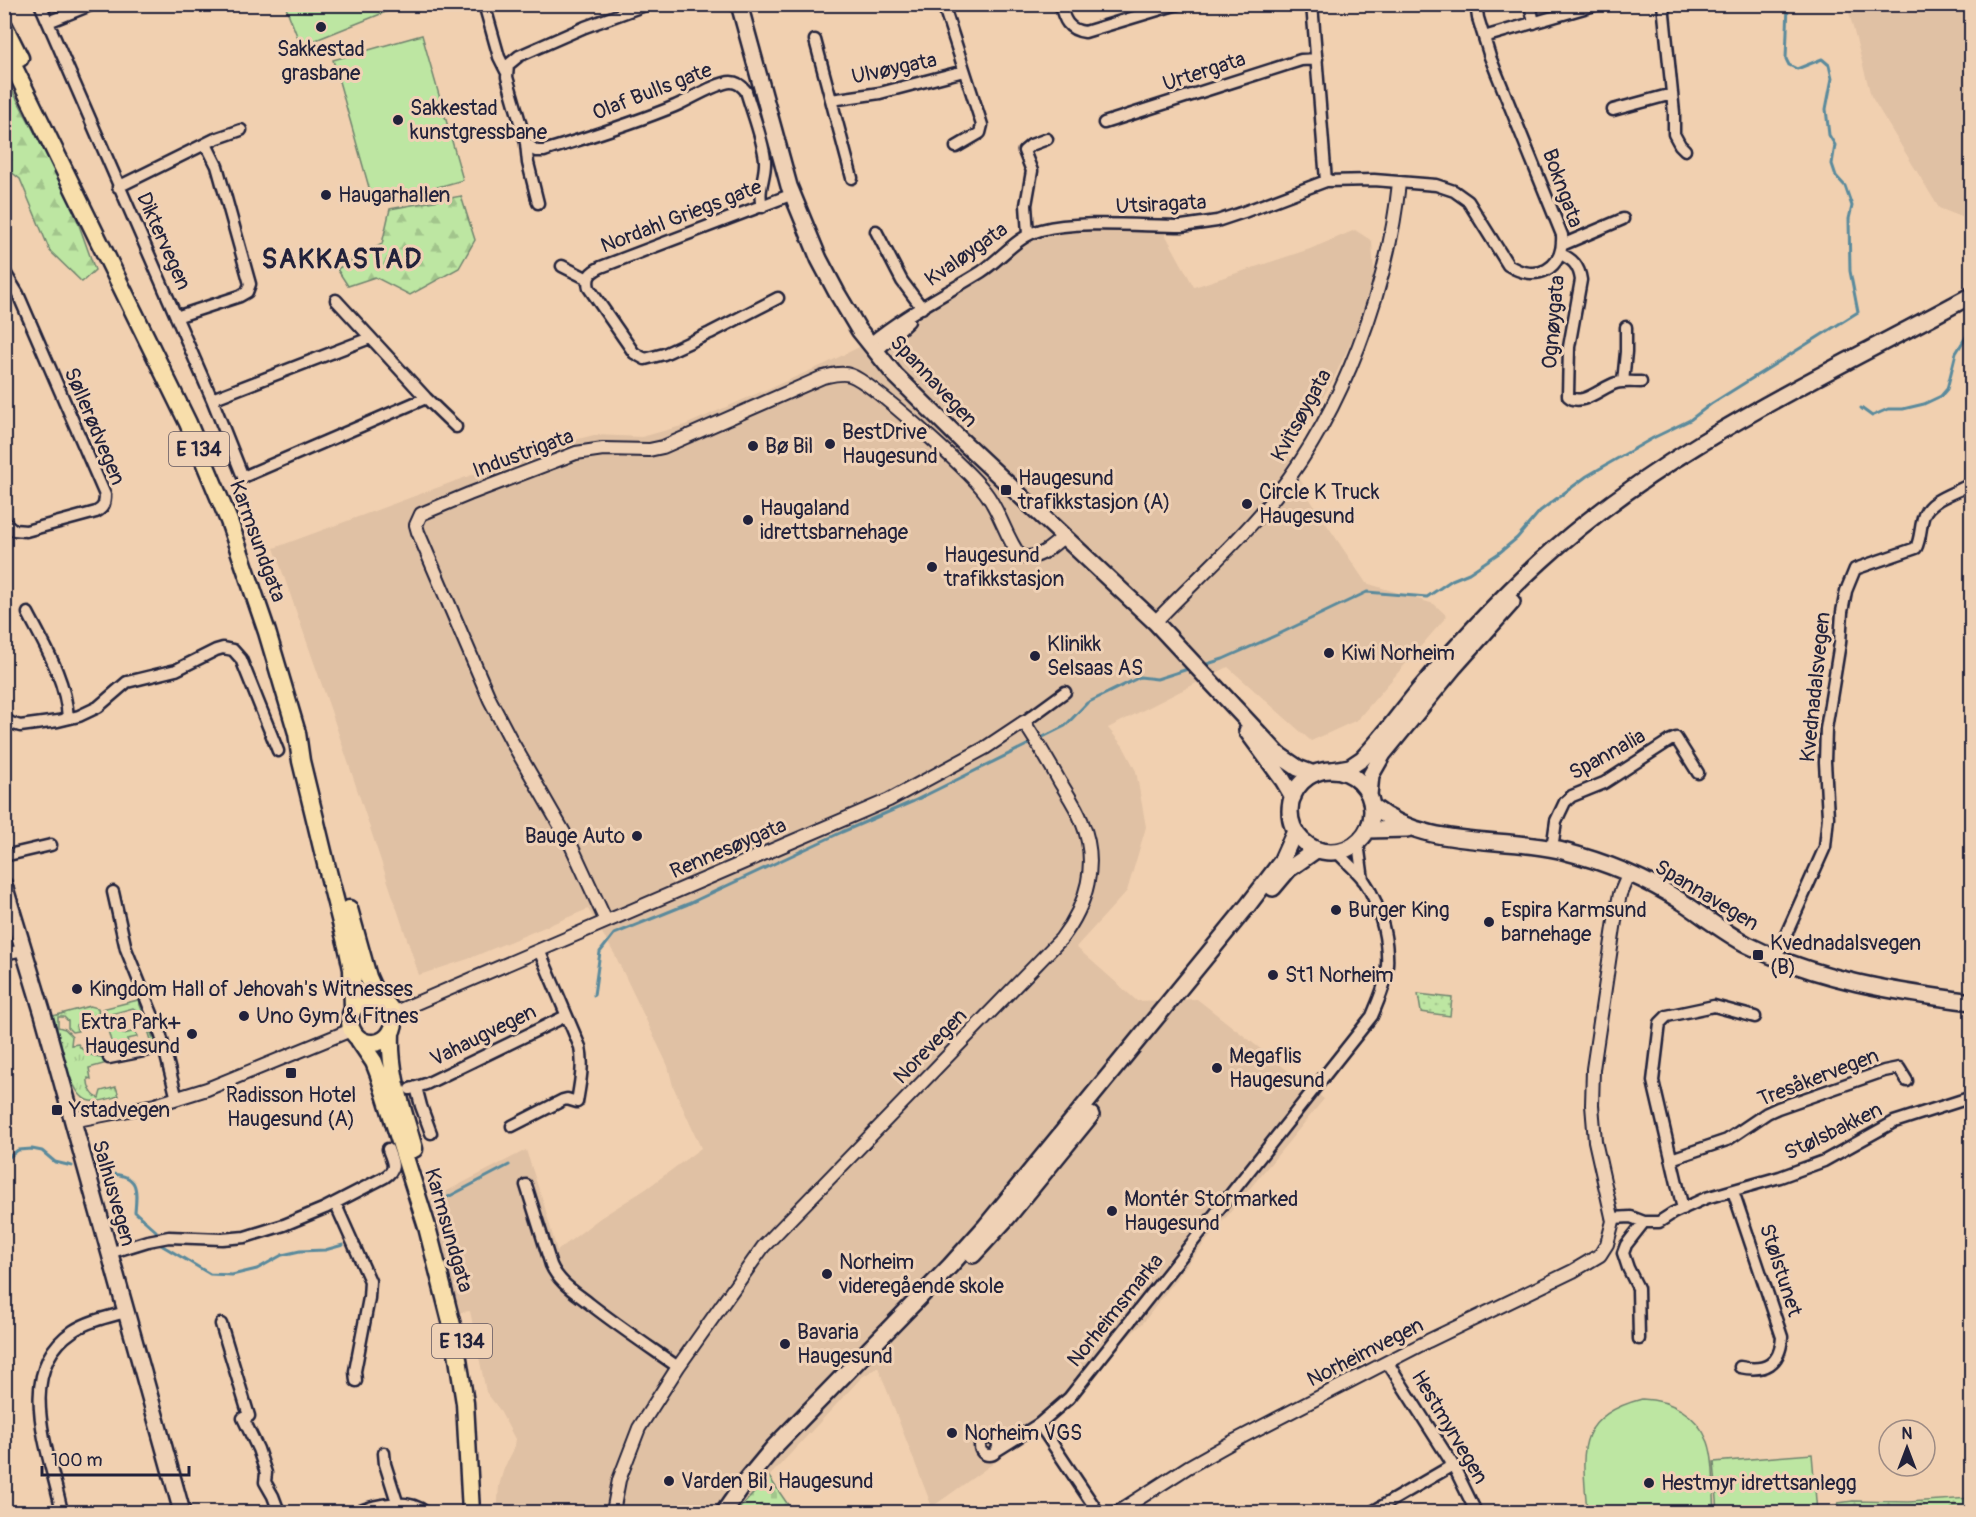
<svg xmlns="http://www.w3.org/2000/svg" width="1976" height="1517" viewBox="0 0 1976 1517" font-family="Pangolin,sans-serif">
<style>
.built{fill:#e0c1a4}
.grass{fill:url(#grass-tufts);stroke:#70846e;stroke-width:1.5}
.forest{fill:url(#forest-firs);stroke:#70846e;stroke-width:1.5}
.cemetery{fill:url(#cemetery-stones);stroke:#70846e;stroke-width:1.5}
.park{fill:url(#park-dots);stroke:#70846e;stroke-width:1.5}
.pitch{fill:#bde6a2;stroke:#70846e;stroke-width:1.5}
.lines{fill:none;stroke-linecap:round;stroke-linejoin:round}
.stream{stroke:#5a8a9c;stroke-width:3}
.minor-casing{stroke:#22223b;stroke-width:15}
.tertiary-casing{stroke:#22223b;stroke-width:16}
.secondary-casing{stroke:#22223b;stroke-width:20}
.trunk-casing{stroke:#22223b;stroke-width:21}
.minor{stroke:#efd1b5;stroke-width:10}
.tertiary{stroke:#efd1b5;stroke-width:12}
.secondary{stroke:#efd1b5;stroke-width:15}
.trunk{stroke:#f8deab;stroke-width:16}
.poi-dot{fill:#22223b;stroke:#efd1b5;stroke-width:2}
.labels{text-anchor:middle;stroke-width:6;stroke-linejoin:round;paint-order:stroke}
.shield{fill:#efd1b5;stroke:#605660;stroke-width:1.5}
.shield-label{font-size:20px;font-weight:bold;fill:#22223b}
.poi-label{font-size:21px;fill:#22223b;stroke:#efd1b5;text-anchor:start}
.street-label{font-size:21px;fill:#22223b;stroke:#efd1b5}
.district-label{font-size:27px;font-weight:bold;letter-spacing:1.5px;fill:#22223b;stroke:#efd1b5}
</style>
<defs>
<pattern id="grass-tufts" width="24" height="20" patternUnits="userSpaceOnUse" patternTransform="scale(1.5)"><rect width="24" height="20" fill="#bde6a2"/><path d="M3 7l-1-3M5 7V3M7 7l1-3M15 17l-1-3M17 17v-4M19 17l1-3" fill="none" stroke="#a2c58c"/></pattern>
<pattern id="forest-firs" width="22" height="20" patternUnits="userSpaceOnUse" patternTransform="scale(1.5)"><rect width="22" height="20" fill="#bde6a2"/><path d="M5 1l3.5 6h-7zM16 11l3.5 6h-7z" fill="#a2c58c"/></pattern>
<pattern id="cemetery-stones" width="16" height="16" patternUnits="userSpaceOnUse" patternTransform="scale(1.5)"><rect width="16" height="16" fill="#bde6a2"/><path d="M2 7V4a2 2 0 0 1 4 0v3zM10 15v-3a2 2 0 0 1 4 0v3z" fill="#a2c58c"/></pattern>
<pattern id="park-dots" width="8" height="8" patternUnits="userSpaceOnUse" patternTransform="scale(1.5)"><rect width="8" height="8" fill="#bde6a2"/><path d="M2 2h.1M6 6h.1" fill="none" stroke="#a2c58c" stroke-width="1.8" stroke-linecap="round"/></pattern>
</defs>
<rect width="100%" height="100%" fill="#f1d0b0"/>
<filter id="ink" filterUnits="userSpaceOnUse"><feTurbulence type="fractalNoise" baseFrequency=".0167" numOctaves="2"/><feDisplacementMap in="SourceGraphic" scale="12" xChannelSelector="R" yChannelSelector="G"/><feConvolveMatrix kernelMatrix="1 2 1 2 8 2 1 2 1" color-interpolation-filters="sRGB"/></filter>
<g filter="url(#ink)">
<!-- built -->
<path class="built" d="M1847,5H1971V215L1964,218L1939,208L1871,96Z
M1093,229L1164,232L1194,287L1310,249L1355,230L1372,241L1374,273L1357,329L1332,382L1289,454L1309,498L1366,583L1434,604L1447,616L1357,720L1311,741L1228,667L1108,728L1123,746L1136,771L1146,827L1127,891L1076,947L1137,1001L1197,999L1324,1099L1189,1262L1143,1323L1088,1374L1060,1408L1005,1455L932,1507L878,1367L862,1377L736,1512H497L499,1486L504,1468L513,1451L515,1439L499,1409L486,1392L470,1311L448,1314L414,1208L526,1150L545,1208L557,1251L600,1218L646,1189L701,1148L673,1086L668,1066L649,1026L615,955L588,909L468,959L419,975L331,711L274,548L550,446L594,435L642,437L685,425L823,365L867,343L932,294L986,261L1051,234Z"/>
<!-- grass -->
<path class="grass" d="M138,1000L153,1038H156L157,1042L155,1043L151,1040L148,1030L144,1029L137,1011L133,1008L111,1014L113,1024L120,1022L123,1034L136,1031L137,1037L127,1039L130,1050L114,1052L102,1009Z
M90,1006L98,1008L101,1018C95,1016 82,1019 76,1025L78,1031L72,1032L68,1028V1021L64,1017H58V1027L65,1029L72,1036L71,1045L78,1044C84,1054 93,1057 105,1057L107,1063L89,1068L91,1079L88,1078C87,1086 92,1096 99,1098L101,1091L116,1087L119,1096C110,1098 99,1103 90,1101C67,1097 61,1035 53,1016Z"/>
<!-- forest -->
<path class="forest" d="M4,75L69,197L95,270L82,282L50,251L20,179L5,167Z
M461,196L475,240L459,268L410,295L375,277L348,286L337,269L382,244L390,209Z
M1971,1498V1512H1834L1838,1503L1853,1501L1909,1502Z"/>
<!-- cemetery -->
<path class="cemetery" d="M769,1477L793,1512H736Z"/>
<!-- park -->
<path class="park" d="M1418,994L1452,998L1450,1016L1421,1012Z"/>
<!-- pitch -->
<path class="pitch" d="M391,5L393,9L301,46L285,5Z
M422,35L463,180L374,205L333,60Z
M1642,1399C1671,1400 1697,1414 1708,1442C1715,1461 1713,1492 1715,1512H1587C1583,1455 1572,1417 1642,1399Z
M1812,1454L1817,1512H1718L1714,1462Z"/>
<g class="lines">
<!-- stream -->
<path class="stream" d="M1861,408L1872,416L1888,409H1903L1924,404L1941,396L1947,389L1956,353L1972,327
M1204,665L1223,659L1279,634L1367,592L1427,597L1452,580L1469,573L1499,553L1517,538L1540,511L1587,476L1653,438L1690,420L1711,404L1858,312L1850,271L1849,219L1852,206L1845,186L1836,176L1832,164L1835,145L1829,135L1826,109L1832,78L1829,65L1822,59L1797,69L1789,65L1786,59L1788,4
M1039,739L1065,726L1087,703L1140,677L1157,679L1191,668
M594,995L600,952L614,934L688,904L842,832L914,801L1033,742
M4,1161L18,1150L32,1149L42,1151L55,1162L72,1166
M95,1163L102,1166L112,1174C139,1176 137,1189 135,1212L156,1231L157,1236
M448,1197L509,1165
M160,1242L161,1245L210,1274L232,1275L257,1269L282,1255L300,1251L325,1250L343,1245"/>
<!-- minor casing -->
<g class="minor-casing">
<path id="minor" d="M40,4L212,399L243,477L426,398
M648,4L585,27L519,56L508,65L507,77L526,143L536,151H544C588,137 632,124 675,106C689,100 718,82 731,82C738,82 742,86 746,91C752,112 763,139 765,160C766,178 757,188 762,207
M943,4L982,125L980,133L956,147
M1060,4C1064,20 1068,30 1085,32L1178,4
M1312,4L1326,181
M1530,4L1534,23
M1663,4L1674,113V134L1680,145L1685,150
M486,11L499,57L506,71
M48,22L93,4
M1484,37L1598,4
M815,40L852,178
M831,100L880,93L964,71
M1613,110L1672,94
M1104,123L1301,60L1317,59
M526,143L528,163L538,203
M118,187L215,139L241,130
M876,231L902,281L922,308
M1028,234L1026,205L1032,171L1024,151L1031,145L1047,139
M1562,245L1623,219
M1560,254C1573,259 1579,266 1581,280L1569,347L1568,396C1581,408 1602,387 1616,383C1624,381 1633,382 1641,382
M562,266L588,279
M4,271L18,294L105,495C105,503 104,508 96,512L26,531L14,530L4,522
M778,298L710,333L664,354L645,359L634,353L589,288C586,276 591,272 601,267L793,194
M336,300L426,398L456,427
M176,317L240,296L247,292L250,284L217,166L206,144
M870,343C904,315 944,295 981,272C1001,259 1017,236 1041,230C1079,220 1141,226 1182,226L1217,221L1244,212L1326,181L1374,180L1436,185L1454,191L1468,201L1508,265C1536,283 1564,270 1562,235L1490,57L1478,18L1476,4
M876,352L909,321
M1623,382L1626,352V327
M212,399L370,338
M28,613C45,646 66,680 68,718
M4,718L11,723L20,726L58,721L79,716L98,707L127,682L176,670L216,650L223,648L233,650L241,659L278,751
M1024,722L1065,692
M1358,843L1363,880
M1552,849L1556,821L1565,802L1572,796L1604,783L1669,741L1676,738L1698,773
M4,856L51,845
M113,892L126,949L161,1036L177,1099
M4,954L23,950
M1776,957L1825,847L1828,817L1825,762L1826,729L1840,643L1842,612L1846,591L1855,569L1916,548C1921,538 1920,526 1924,515C1931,498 1957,493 1972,483
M109,1058L164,1047
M416,1087L421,1106L431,1133
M410,1089L426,1084L566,1016
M512,1126L563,1100L567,1099L577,1102C580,1084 584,1065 580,1047L539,950
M1671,1159L1727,1140L1767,1113L1778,1108L1884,1071L1899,1068L1907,1081
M526,1185L551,1265C559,1283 575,1292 590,1304C618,1326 648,1346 678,1367
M1733,1191L1782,1337C1780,1365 1765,1372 1740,1367
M335,1203L370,1281L369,1298L355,1371L356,1381
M1683,1209L1653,1081L1660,1023L1667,1016L1714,1006L1755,1017
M1612,1218L1631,1217L1644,1222H1659L1673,1213L1706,1198L1780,1177L1824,1161L1894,1122L1972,1097
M109,1253L148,1241L169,1237L222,1239L245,1237L284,1225L325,1208L385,1177C398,1168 392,1162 388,1149
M221,1324L249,1416L243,1418L258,1449L266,1473L265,1482L273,1496L279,1512
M1639,1339L1638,1288L1628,1268L1623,1253L1626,1245L1644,1222
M1388,1363L1453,1465L1476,1512
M1039,1424L1098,1512
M980 1446a9 9 0 1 1 18 0a9 9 0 1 1-18 0Z
M996,1451L1039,1424L1069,1398L1372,1016C1377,1004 1382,993 1385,981C1392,951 1381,904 1363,879C1355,869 1345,861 1337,852
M384,1453L385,1464L397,1502
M62,1512C51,1456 12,1372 73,1331C88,1321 108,1317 126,1312
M358,1512C377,1504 408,1498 425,1512
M1372,1512L1453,1465"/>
</g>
<!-- tertiary casing -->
<g class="tertiary-casing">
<path id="tertiary" d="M1155,622C1195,580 1241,540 1277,494C1343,410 1388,288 1399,183
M606,921L570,843L512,742L490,700L418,532L416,525L421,514L469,494L576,453L603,449L649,450L663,447L823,377C832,375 842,372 850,375C872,382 969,471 985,492C1000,511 1005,536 1020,556C1038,561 1051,547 1063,537
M393,1013L889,800L985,748L1024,722C1037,742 1049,762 1060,782C1068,795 1077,808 1082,822C1099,863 1087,905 1061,939L763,1247L678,1367L639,1428L619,1480L613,1512
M72,1121L155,1105L207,1089L351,1030
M1118,1512L1188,1467L1236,1440L1428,1341L1573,1271L1600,1255L1607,1244L1613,1221L1595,1141L1592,1105L1593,1069L1616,914L1620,894L1629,873"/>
</g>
<!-- secondary casing -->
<g class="secondary-casing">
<path id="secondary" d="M739,4L789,186L819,259L837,293L859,330L895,375L962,441L1155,622L1279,755L1298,768L1314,774
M1247,731L1283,780L1293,797
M1290 811a41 41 0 1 1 82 0a41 41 0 1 1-82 0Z
M1333,770L1350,767L1362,759C1383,738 1400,713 1419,690C1458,644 1497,601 1541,561C1666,446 1824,376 1972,295
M1369,795L1371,775L1383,754L1454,667L1512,602
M1372,806C1426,849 1496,836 1559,850C1603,861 1646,878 1684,903C1705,917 1725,933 1748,945C1817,980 1896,992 1972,1002
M1368,830L1407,829
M4,885L43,1014L182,1512
M1273,888L1289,869L1316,850
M973,1255L1007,1218L1091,1115
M724,1512L745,1482L774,1447L950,1266L985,1227L1249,904L1281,862L1295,831"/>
</g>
<!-- trunk casing -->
<g class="trunk-casing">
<path id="trunk" d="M4,26L20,58
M4,47L188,423L229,521L267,632L297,733L301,761L326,864L348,950L352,969L353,1009
M349,909L368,977L372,986L384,1003
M350 1021a22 22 0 1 1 44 0a22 22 0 1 1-44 0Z
M391,1033C389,1076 403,1108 414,1149
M359,1040L374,1062L379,1075L427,1227L454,1333L465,1403L471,1512"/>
</g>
<!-- minor -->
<use href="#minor" class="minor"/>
<!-- tertiary -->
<use href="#tertiary" class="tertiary"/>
<!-- secondary -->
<use href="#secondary" class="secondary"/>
<!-- trunk -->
<use href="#trunk" class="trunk"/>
</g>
</g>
<!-- markers -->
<g class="poi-dot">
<circle cx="321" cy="27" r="6"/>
<circle cx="398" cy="120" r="6"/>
<circle cx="326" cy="195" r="6"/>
<circle cx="830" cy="444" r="6"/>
<circle cx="753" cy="446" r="6"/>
<rect x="1000" y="484" width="12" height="12" rx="3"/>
<circle cx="1247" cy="504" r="6"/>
<circle cx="748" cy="520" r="6"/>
<circle cx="932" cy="567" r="6"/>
<circle cx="1329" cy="653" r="6"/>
<circle cx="1035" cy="656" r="6"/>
<circle cx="637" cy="836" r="6"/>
<circle cx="1336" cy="910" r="6"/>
<circle cx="1489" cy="922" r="6"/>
<rect x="1752" y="949" width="12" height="12" rx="3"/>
<circle cx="1273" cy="975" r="6"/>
<circle cx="77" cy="989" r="6"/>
<circle cx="244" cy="1016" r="6"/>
<circle cx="192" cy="1034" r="6"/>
<circle cx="1217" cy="1068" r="6"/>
<rect x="285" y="1067" width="12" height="12" rx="3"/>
<rect x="51" y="1104" width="12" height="12" rx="3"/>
<circle cx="1112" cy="1211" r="6"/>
<circle cx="827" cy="1274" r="6"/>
<circle cx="785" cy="1344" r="6"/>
<circle cx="952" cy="1433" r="6"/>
<circle cx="669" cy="1481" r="6"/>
<circle cx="1649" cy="1483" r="6"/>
</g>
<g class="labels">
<!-- shield labels -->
<g class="shield">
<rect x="169" y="432" width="60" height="34" rx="4.5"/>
<rect x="432" y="1324" width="60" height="34" rx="4.5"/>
</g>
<g class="shield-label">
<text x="199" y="456">E 134</text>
<text x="462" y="1348">E 134</text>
</g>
<!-- poi labels -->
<g class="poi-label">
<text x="321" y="56" text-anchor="middle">Sakkestad<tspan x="321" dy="24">grasbane</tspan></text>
<text x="410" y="115">Sakkestad<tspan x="410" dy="24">kunstgressbane</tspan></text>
<text x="338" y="202">Haugarhallen</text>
<text x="842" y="439">BestDrive<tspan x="842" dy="24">Haugesund</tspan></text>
<text x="765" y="453">Bø Bil</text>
<text x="1018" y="485">Haugesund<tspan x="1018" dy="24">trafikkstasjon (A)</tspan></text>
<text x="1259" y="499">Circle K Truck<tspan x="1259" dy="24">Haugesund</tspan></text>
<text x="760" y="515">Haugaland<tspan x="760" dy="24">idrettsbarnehage</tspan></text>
<text x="944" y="562">Haugesund<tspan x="944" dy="24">trafikkstasjon</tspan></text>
<text x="1047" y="651">Klinikk<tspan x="1047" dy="24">Selsaas AS</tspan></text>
<text x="1341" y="660">Kiwi Norheim</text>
<text x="625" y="843" text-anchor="end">Bauge Auto</text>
<text x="1348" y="917">Burger King</text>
<text x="1501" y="917">Espira Karmsund<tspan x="1501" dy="24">barnehage</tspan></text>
<text x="1770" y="950">Kvednadalsvegen<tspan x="1770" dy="24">(B)</tspan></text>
<text x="1285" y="982">St1 Norheim</text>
<text x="89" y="996">Kingdom Hall of Jehovah's Witnesses</text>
<text x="256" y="1023">Uno Gym &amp; Fitnes</text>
<text x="180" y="1029" text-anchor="end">Extra Park+<tspan x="180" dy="24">Haugesund</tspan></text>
<text x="1229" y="1063">Megaflis<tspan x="1229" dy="24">Haugesund</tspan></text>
<text x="291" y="1102" text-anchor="middle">Radisson Hotel<tspan x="291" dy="24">Haugesund (A)</tspan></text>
<text x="69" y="1117">Ystadvegen</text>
<text x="1124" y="1206">Montér Stormarked<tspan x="1124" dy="24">Haugesund</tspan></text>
<text x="839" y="1269">Norheim<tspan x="839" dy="24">videregående skole</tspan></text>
<text x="797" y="1339">Bavaria<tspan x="797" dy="24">Haugesund</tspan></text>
<text x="964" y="1440">Norheim VGS</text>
<text x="681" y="1488">Varden Bil, Haugesund</text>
<text x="1661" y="1490">Hestmyr idrettsanlegg</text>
</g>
<!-- street labels -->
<g class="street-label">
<text transform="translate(894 68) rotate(-12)" y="7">Ulvøygata</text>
<text transform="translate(1204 71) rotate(-18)" y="7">Urtergata</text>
<text transform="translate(652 91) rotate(-21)" y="7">Olaf Bulls gate</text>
<text transform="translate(1563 188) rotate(70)" y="7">Bokngata</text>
<text transform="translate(1161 204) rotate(-3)" y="7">Utsiragata</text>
<text transform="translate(681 216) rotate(-21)" y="7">Nordahl Griegs gate</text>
<text transform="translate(164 241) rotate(66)" y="7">Diktervegen</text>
<text transform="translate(966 254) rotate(-35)" y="7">Kvaløygata</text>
<text transform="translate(1553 322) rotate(-85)" y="7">Ognøygata</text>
<text transform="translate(934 381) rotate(47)" y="7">Spannavegen</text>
<text transform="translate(1301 415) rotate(-61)" y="7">Kvitsøygata</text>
<text transform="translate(95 426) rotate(67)" y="7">Søllerødvegen</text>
<text transform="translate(523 453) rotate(-20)" y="7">Industrigata</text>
<text transform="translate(258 541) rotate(70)" y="7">Karmsundgata</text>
<text transform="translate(1815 687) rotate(-84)" y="7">Kvednadalsvegen</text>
<text transform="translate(1607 754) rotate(-29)" y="7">Spannalia</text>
<text transform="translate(728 848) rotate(-23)" y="7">Rennesøygata</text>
<text transform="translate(1707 895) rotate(31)" y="7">Spannavegen</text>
<text transform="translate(483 1035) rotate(-26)" y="7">Vahaugvegen</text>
<text transform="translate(930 1046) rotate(-46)" y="7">Norevegen</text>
<text transform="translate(1818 1077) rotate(-21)" y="7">Tresåkervegen</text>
<text transform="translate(1833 1131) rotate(-26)" y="7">Stølsbakken</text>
<text transform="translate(114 1193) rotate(74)" y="7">Salhusvegen</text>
<text transform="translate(449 1230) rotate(74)" y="7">Karmsundgata</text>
<text transform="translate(1781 1270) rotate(72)" y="7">Stølstunet</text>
<text transform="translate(1115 1310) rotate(-51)" y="7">Norheimsmarka</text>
<text transform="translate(1365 1352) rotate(-27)" y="7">Norheimvegen</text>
<text transform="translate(1450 1427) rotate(59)" y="7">Hestmyrvegen</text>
</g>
<!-- district labels -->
<g class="district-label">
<text x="342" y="268">SAKKASTAD</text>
</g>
</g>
<!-- margin -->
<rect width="1976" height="1517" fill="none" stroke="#efd1b5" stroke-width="24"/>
<rect x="12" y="12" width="1952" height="1493" fill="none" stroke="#22223b" stroke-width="2" filter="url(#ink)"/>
<!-- north arrow -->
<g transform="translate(1907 1448)"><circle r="28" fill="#efd1b5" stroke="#9d8b84" stroke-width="1.5"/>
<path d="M0-4.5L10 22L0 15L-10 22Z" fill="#22223b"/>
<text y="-9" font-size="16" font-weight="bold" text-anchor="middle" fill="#22223b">N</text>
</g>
<!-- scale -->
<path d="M42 1466v9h147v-9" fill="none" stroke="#22223b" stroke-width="3"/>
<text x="51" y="1466" font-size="18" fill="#22223b" stroke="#efd1b5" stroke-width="4.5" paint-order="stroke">100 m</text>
</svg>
